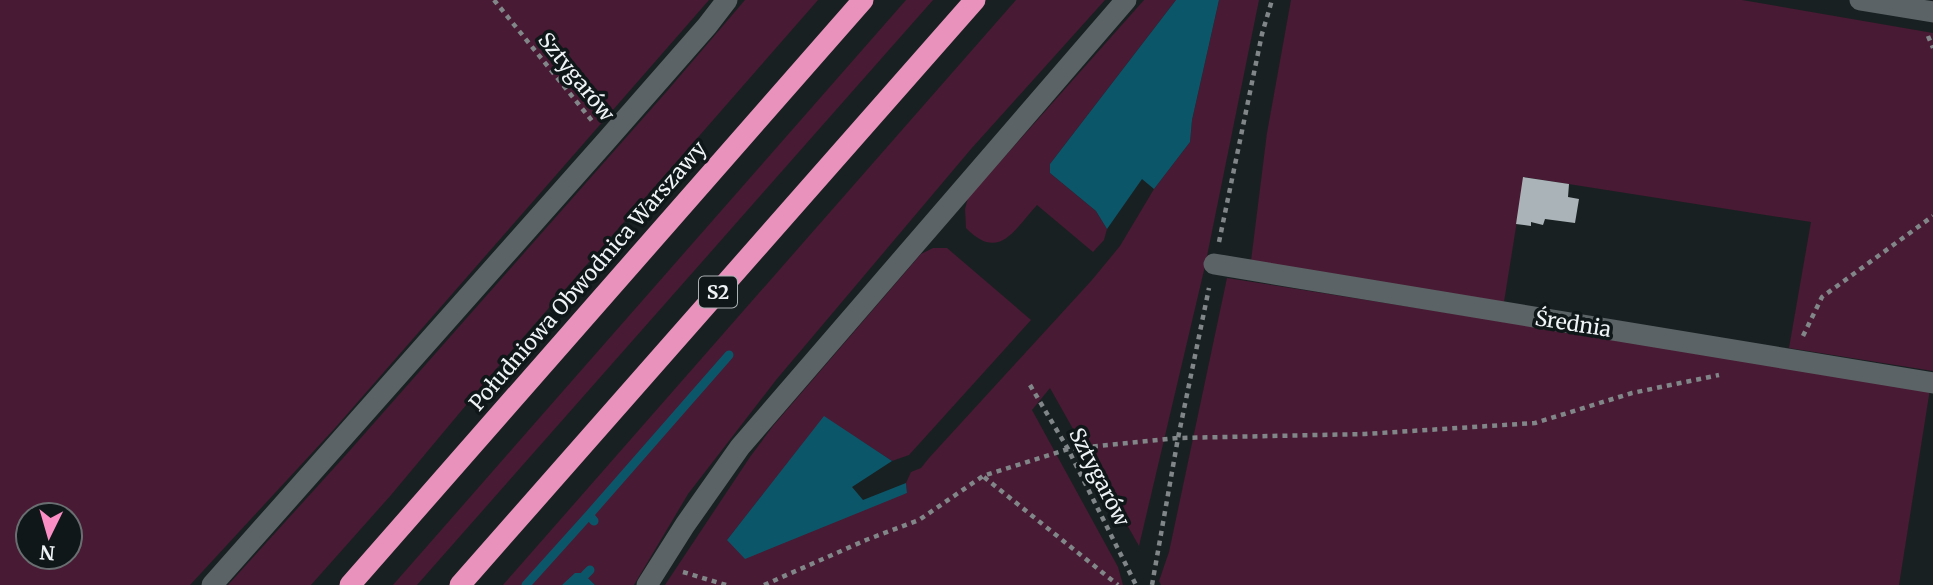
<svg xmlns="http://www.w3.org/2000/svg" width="1933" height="585" viewBox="0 0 1933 585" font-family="Merriweather,serif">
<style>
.green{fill:#481a33;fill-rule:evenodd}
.water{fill:#0c566a}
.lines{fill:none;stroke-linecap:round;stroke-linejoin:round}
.stream{stroke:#0c566a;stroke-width:9}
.building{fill:#aab3b7}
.path{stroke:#818789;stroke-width:4.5;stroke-dasharray:5 5;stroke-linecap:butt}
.minor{stroke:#5b6366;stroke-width:21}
.highway{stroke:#e892bc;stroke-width:21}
.labels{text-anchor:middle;stroke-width:7;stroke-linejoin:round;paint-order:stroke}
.shield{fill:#101719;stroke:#abb1b3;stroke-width:2}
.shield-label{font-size:19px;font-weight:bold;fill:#eef3f5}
.street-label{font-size:21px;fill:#eef3f5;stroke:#101719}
</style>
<rect width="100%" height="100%" fill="#192022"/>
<!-- green -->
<path class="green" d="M0,0H709L335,428L190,585H0ZM28,515H70V557H28Z
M745,0H818L513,349L391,495L311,585H228L344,457L668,90Z
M906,0H933L417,585H393Z
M1016,0H1105L971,149L776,380L688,494L634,585H595L583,573L562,585H503Z
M1144,0H1176L1050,164V173L1096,211L1107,229L1104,240L1093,252L1037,205C1014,230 999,262 966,228L965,209L968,198Z
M1219,0H1259L1205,266L1139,546L1050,388L1032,410L1118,567L1123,585H665L750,457L773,426L921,254L933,248H947L1031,320L909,455L892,461L824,417L727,540L907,493L906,483L911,472L921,468L929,458L1092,280L1120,246L1154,189L1190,142L1192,120Z
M1291,0H1742L1933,33V371L1789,348L1811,222L1524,177L1504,302L1251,261L1267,133Z
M1227,278L1930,389L1899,585H1161L1159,581L1169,552Z"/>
<!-- water -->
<path class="water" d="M1176,0H1219L1192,120L1190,142L1154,189L1142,179L1107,229L1096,211L1050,173V164Z
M824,416L892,461L852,487L863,500L906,483L907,493L745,559L727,540Z
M575,573H583L595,585H562Z"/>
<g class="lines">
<!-- stream -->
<path class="stream" d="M594,521L589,515L729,355
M585,575L590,570
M526,585L589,515"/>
</g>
<!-- building -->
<path class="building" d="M1523,177L1569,184L1568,197L1579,199L1575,223L1545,219L1543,225L1531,222V226L1516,224Z"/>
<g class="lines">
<!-- path -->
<path class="path" d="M494,0L593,122
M1928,36L1933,48
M1219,242L1262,34L1272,0
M1803,336L1822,297L1933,216
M1030,385L1068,449L1136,585
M984,477L1118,585
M683,572L726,585
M764,585L866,540L919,520L983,476L1068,449L1178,438L1365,434L1535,423L1632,393L1719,375
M1152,585L1178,438L1209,288"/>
<!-- minor -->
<path class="minor" d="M1860,0L1933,12
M1214,264L1933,383
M212,585L607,140L707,26L727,0
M647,585L685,525L740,447L1126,0"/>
<!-- highway -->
<path class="highway" d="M350,585L863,0
M460,585L975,0"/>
</g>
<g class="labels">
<!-- shield labels -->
<rect class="shield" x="699" y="276.5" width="38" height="31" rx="5"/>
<g class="shield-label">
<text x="718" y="299">S2</text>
</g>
<!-- street labels -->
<g class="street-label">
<text transform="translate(576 77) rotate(51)" y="7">Sztygarów</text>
<text transform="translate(588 276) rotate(-49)" y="7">Południowa Obwodnica Warszawy</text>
<text transform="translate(1573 324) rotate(9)" y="7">Średnia</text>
<text transform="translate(1099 477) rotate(63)" y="7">Sztygarów</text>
</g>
</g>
<!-- north arrow -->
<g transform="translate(49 536) rotate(185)"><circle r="33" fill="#101719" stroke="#696f71" stroke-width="2"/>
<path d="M0-5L12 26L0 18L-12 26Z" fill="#fb8fc5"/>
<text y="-10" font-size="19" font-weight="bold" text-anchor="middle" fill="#eef3f5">N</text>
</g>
</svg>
